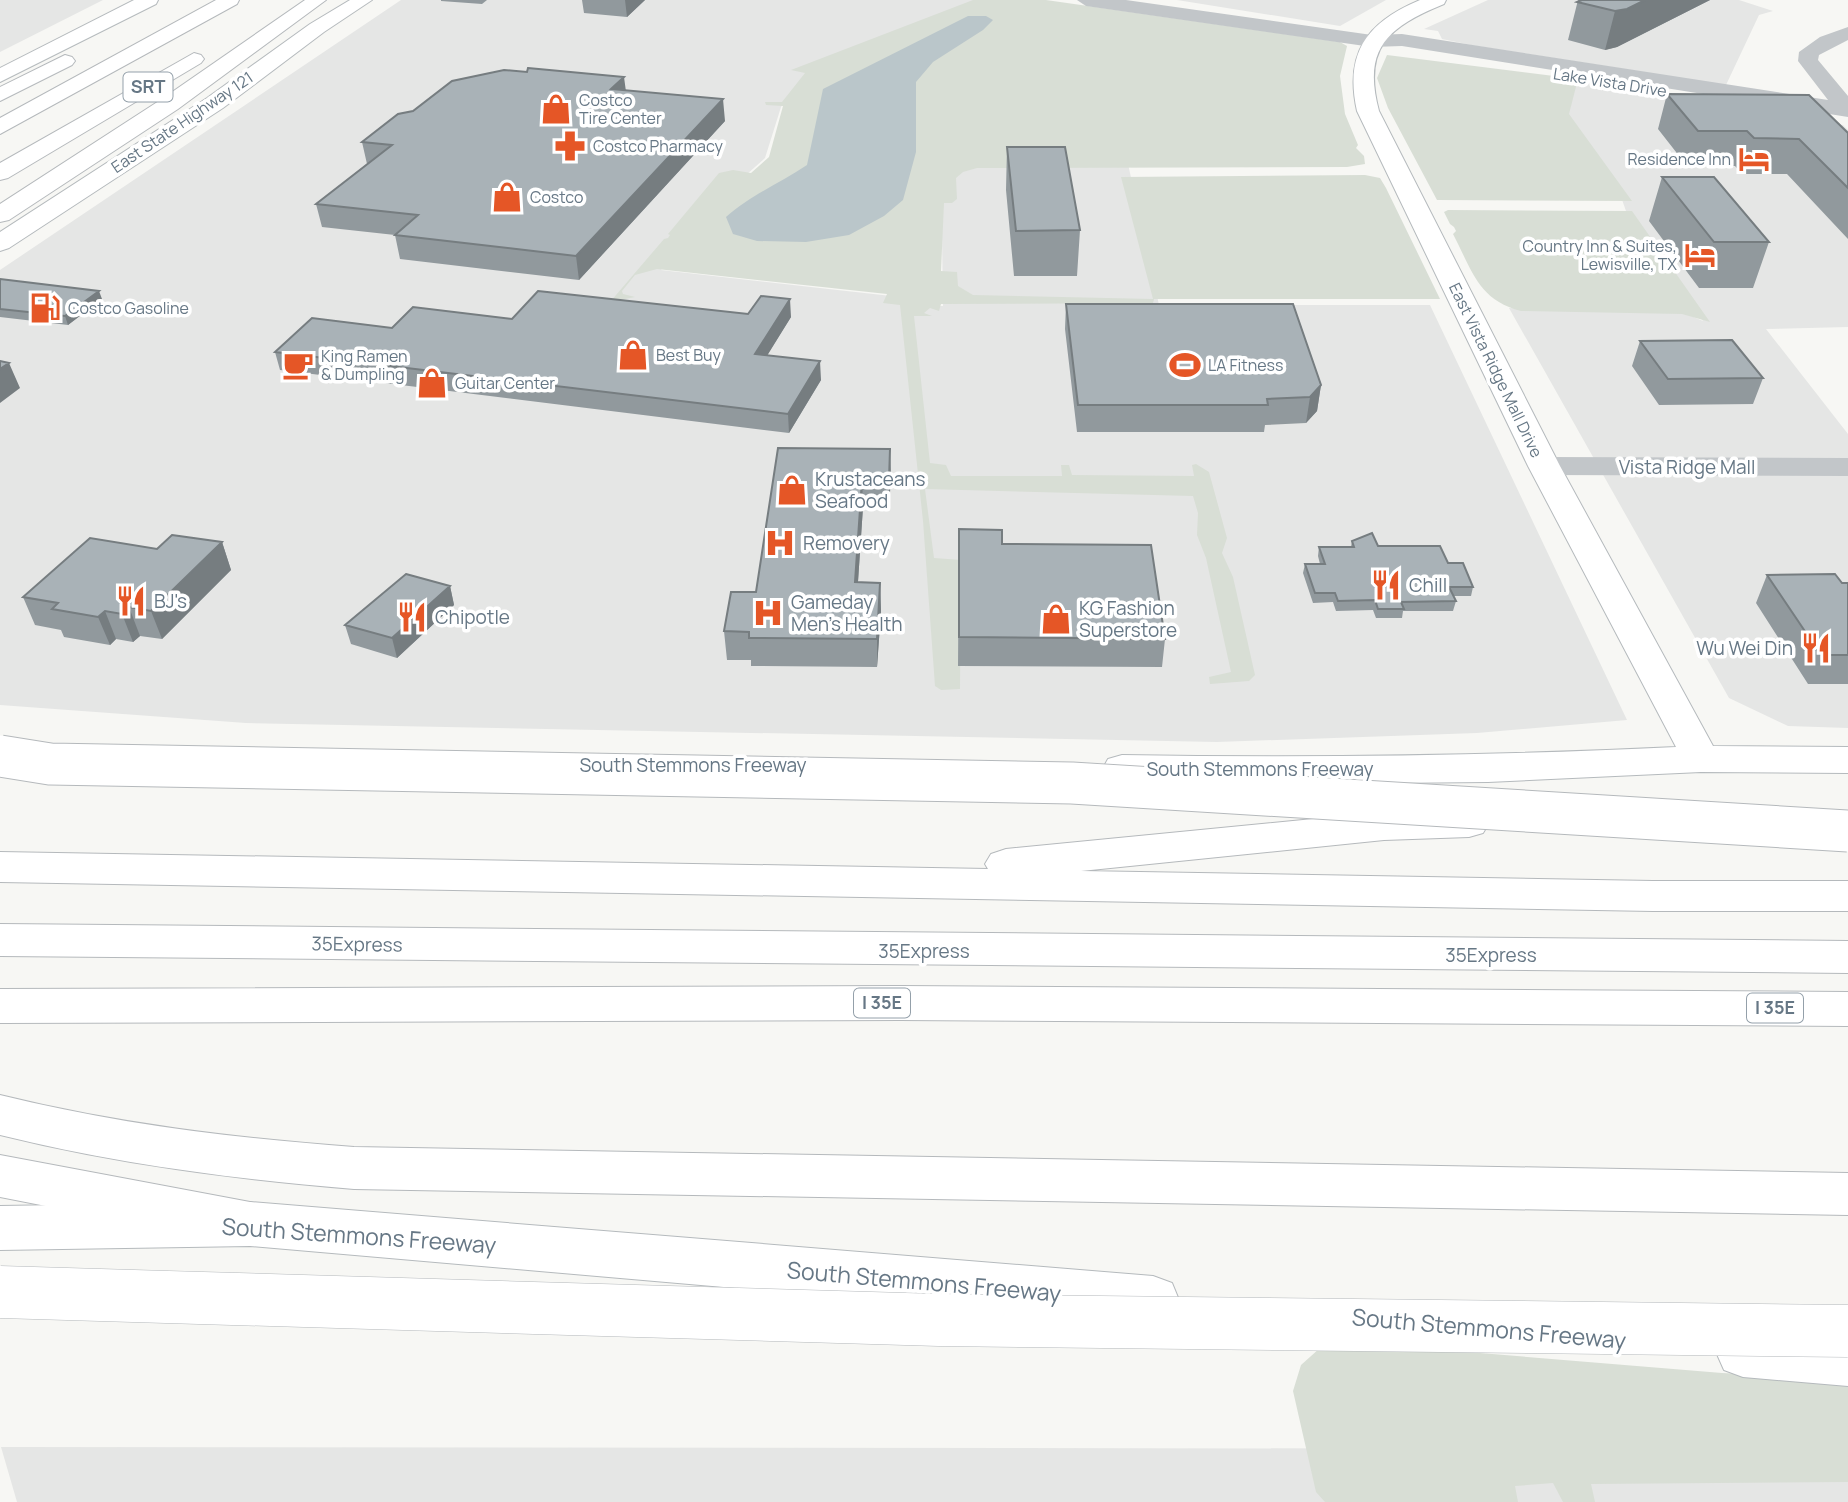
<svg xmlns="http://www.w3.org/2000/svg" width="1848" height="1502" viewBox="0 0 1848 1502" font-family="Manrope,sans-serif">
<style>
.built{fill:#e5e6e5}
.green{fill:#d8ded5}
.water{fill:#bac6ca}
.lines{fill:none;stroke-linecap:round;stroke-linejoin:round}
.major-casing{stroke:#b5babd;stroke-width:2}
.highway-casing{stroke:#b5b9bc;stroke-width:2}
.minor{fill:#c2c6c9;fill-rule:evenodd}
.major{fill:#fff;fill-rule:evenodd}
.highway{fill:#fff;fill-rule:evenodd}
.highway-bridge-far1-casing{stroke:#b5b9bc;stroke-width:43;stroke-linecap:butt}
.highway-bridge-casing{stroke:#b5b9bc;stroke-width:53;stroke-linecap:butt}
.highway-bridge-far1{stroke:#fff;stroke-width:41}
.highway-bridge{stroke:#fff;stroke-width:52}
.wall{fill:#91999d}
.shaded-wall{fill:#767d80}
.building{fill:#a9b2b7;stroke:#767d80;stroke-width:2}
.labels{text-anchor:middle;stroke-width:7;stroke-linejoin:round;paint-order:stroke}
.far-street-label{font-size:16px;fill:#667785;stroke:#fff}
.far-poi-label{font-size:16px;fill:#667785;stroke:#fff;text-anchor:start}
.shield{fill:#fff;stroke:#94a0aa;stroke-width:2}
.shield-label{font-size:18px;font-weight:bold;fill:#667785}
.street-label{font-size:19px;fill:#667785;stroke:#fff}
.poi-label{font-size:19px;fill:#667785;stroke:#fff;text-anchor:start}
.near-street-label{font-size:23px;fill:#667785;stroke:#fff}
</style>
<rect width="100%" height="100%" fill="#f7f7f4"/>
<!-- built -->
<path class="built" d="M0,0H103L0,52Z
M401,0H985L805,74L781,107L765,158L746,175L661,270L900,297L902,306H943L941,164H1128L1159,305H1430L1627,720L1477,733L1217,742L246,723L0,705V270Z
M1177,0H1386L1340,26Z
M1488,0H1739L1773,11L1759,15L1726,85L1471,45L1442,39L1438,31L1424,29Z
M1582,81L1843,125L1848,130V327L1766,329L1848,434V728L1788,726L1729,698L1509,308L1682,312L1703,321L1626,211L1620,194L1565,114L1576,85Z
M1,1447L1848,1449V1502H17Z"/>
<!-- green -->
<path class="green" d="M973,0H1046L1340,42L1347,46L1340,76L1345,114L1358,145L1356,148L1364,156L1365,164L1347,167L977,168L963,172L956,178L957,199L952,203H944L941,271L957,272L958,286L973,295L1153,299L1121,177L1365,175L1380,178L1386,188L1440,299H1154L1153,303L941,304L939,311L930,308L924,313L932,316H914L930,463L946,465L951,476H1062L1061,465H1069L1072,475L1194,476L1192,465L1196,464L1209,472L1227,538L1222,553L1233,577L1255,675L1249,681L1210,684L1209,677L1231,672L1206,558L1197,535L1198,513L1193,496L925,489L934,558L961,560L960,689L941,690L935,686L923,521L900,305L883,303L887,294L657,269L635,275L622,291L623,294L635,297L610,302L664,239L668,238L670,235L668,234L719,173L733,170L751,173L769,157L783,106L766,105L765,102H782L805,73L791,70Z
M1387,55L1578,79L1569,114L1632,201L1437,200L1388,108L1377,78Z
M1448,210L1632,211L1710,322L1682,314L1521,311C1478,300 1472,270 1453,234L1456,231L1454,227L1450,224L1444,212Z
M1358,1343L1722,1373L1848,1379V1482L1591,1484L1595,1502H1563L1553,1483L1515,1486L1518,1502H1325L1316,1492L1293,1391L1301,1365L1320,1348Z"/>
<!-- water -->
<path class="water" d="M968,16H986L993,20L983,30L933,62L916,82V152L903,200L884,216L849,235L806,242L757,241L733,234L726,217C752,194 779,184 807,165L823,89Z"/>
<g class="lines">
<!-- major casing -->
<g class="major-casing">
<path id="major" d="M134,0H158L156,4L0,82V68Z
M350,0H372L324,32L223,108L9,248L0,251V232L207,98L310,24Z
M1420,0H1446L1444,4C1388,27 1362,48 1379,111L1560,466L1713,746L1848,747V773L1701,772L1488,782L1282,784L1122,781L1108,777L1103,768L1108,759L1122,755C1307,758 1491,756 1676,747L1528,466L1357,111C1344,53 1367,22 1420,0Z
M250,1202L1153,1276L1172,1283L1179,1300L1172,1317L1153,1324L250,1246L0,1250V1206Z
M1743,1327L1848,1336V1386L1743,1377L1724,1370L1716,1352L1724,1334Z"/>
</g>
<!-- highway casing -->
<g class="highway-casing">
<path id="highway" d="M216,0H239L237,4L0,134V118Z
M305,0H326L178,109L9,220L0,222V204L162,99Z
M194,53L201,55L204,59L201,63L8,178L0,180V163Z
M65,55L72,57L75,61L72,65L0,101V87Z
M1469,809L1483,813L1489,823L1483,833L1469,837L1384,840L1081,871L1653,881H1848V911H1653L0,882V852L988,869L985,864L991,854L1006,849L1384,812Z
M0,924L1848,941V973L0,956Z
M900,986L1848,992V1026L900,1020L0,1023V989Z
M0,1095C117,1124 234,1138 354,1147L1848,1173V1215L354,1189C234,1179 117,1164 0,1135Z
M0,1155L250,1202L268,1208L275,1224L268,1240L250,1246L0,1197Z"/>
</g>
<!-- minor -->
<path class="minor" d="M1077,0H1126L1372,35L1402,34L1828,100L1798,61L1799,52L1820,37L1848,27V40L1819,55L1818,60L1848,96V117L1402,46L1372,47L1086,6Z
M1544,457L1848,458V476L1544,475L1533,473L1528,466L1533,459Z"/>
<!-- major -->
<use href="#major" class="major"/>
<!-- highway -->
<use href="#highway" class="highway"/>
<!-- highway-bridge-far1 casing -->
<g class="highway-bridge-far1-casing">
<path id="highway-bridge-far1" d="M0,756L50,764L1072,783L1848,831"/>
</g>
<!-- highway-bridge casing -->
<g class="highway-bridge-casing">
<path id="highway-bridge" d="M0,1292L939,1320L1848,1331"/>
</g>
<!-- highway-bridge-far1 -->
<use href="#highway-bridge-far1" class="highway-bridge-far1"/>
<!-- highway-bridge -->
<use href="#highway-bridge" class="highway-bridge"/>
</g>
<!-- wall -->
<path class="wall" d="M441,0H487L482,4L441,1Z
M582,0H645L627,17L584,13Z
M1578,0H1710L1617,47L1605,50L1568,40Z
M626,90L725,121L579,280L400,259L395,235L322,227L316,204L367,164L362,142Z
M1667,94L1848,133V239L1787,174H1742L1735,166H1687L1658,129Z
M1007,147L1080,230L1077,276H1014L1006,190Z
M1662,177L1769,242L1753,288H1699L1649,221Z
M0,279L102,299L68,325L0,317Z
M1066,304L1321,385L1317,411L1306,423L1265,425L1264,432H1077L1065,329Z
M748,314L791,317L767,355L821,380L789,433L280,370L275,352L512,319Z
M1640,341L1763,378L1753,404L1659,405L1632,366Z
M778,448L891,476L889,508L863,507L858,582L880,583L881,611L877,667L751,666V660H727L724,631L756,592Z
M959,529L1002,544L1165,639L1162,667L958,666Z
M1352,541L1448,563L1473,587L1471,596H1453L1456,601L1453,611H1403L1402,618H1376L1373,610L1336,611L1333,602L1313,603L1303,573L1305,564H1320L1318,556L1319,547H1351Z
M222,542L231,570L162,639L140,636L133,642L116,639L110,645L64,637L61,630L35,625L23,597L157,549Z
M1767,575L1848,583V684H1808L1756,603Z
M450,586L454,605L397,658L351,644L345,625Z"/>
<!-- shaded-wall -->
<path class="shaded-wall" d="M625,0H645L627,17Z
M1645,0H1710L1617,47L1605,50L1615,11Z
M624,77L627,99L611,89Z
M723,99L725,121L579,280L576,256Z
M99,291L102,299L68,325L65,316Z
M790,299L791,317L757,372L755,354Z
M820,361L821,380L789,433L788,414Z
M9,363L20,388L0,403V369Z
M1321,385L1317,411L1306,423L1310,397Z
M890,449L891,476L889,508V480Z
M862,480L863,507L856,611L855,582Z
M222,542L231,570L162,639L151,611Z
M880,583L881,611L877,667V639Z
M450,586L454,605L397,658L392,638Z
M129,607L140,636L133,642L122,614Z
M105,611L116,639L110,645L98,617Z"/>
<!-- building -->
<path class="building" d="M1582,0H1645L1627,9L1615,11L1577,2Z
M528,68L624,77L611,89L723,99L576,256L395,235L418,215L316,204L392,145L362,142L398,114L413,111L452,81L504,70L527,72Z
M1667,94L1809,95L1848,133V188L1799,139L1754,138L1747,131H1698Z
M1007,147H1065L1080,230L1016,231Z
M1662,177H1714L1769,242H1714Z
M0,279L99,291L65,316L0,309Z
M538,291L748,314L761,296L790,299L755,354L820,361L788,414L275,352L312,318L392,328L413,307L512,319Z
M1066,304H1293L1321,385L1310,397L1267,399L1268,405H1078Z
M1732,340L1763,378L1668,379L1640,341Z
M0,361L9,363L0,369Z
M778,448L890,449L889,480H862L855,582L880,583L877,639L749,638V632L724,631L731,592H756Z
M959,529L1002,530V544L1151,545L1165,639L959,637Z
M1372,533L1378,546H1440L1448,563H1463L1473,587H1449L1456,601L1401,602L1404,609H1378L1375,600L1338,601L1335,593H1315L1305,564H1325L1319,547H1354L1352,541Z
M172,535L222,542L151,611L129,607L122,614L105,611L98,617L52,609L58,603L23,597L90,538L157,549Z
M406,574L450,586L392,638L345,625Z
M1835,574L1842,583H1848V655H1821L1767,575Z"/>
<!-- icons -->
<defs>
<g id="shop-bare" transform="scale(2.415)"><path d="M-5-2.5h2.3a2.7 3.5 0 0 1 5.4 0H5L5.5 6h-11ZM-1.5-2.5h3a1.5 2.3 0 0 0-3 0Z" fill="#e55626" stroke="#fff" stroke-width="2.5" paint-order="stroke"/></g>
<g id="pharmacy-bare" transform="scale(2.415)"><path d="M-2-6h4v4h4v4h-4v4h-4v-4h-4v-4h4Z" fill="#e55626" stroke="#fff" stroke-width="2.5" paint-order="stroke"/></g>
<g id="hotel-bare" transform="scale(2.415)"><path d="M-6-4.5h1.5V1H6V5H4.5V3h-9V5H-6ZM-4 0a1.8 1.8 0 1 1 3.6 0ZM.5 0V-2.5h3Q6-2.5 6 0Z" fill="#e55626" stroke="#fff" stroke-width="2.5" paint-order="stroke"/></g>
<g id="fuel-bare" transform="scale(2.415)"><path d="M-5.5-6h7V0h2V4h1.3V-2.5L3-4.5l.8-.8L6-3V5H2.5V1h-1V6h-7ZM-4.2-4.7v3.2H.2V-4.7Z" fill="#e55626" stroke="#fff" stroke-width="2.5" paint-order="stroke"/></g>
<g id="cafe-bare" transform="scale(2.415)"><path d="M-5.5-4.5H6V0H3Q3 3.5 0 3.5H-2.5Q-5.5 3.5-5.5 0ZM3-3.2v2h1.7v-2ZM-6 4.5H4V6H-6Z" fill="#e55626" stroke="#fff" stroke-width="2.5" paint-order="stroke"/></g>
<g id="stadium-bare" transform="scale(2.415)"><path d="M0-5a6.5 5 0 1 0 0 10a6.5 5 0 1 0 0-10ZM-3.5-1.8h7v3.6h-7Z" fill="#e55626" stroke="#fff" stroke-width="2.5" paint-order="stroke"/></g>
<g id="hospital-bare" transform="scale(2.415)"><path d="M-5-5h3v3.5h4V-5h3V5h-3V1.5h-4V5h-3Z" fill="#e55626" stroke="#fff" stroke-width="2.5" paint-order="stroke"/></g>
<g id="restaurant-bare" transform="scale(2.415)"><path d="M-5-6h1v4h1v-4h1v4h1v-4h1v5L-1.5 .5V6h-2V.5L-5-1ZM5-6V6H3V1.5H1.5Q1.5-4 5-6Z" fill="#e55626" stroke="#fff" stroke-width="2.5" paint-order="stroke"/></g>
</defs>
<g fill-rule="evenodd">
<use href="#shop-bare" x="556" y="109"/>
<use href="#pharmacy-bare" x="570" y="146"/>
<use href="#hotel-bare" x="1754" y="159"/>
<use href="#shop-bare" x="507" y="197"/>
<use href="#hotel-bare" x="1700" y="255"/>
<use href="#fuel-bare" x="45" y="308"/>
<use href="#shop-bare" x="633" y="355"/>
<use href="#cafe-bare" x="298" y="365"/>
<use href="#stadium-bare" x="1185" y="365"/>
<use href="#shop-bare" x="432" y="383"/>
<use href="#shop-bare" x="792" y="490"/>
<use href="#hospital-bare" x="780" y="543"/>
<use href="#restaurant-bare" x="1386" y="585"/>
<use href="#restaurant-bare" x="131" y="601"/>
<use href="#hospital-bare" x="768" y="613"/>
<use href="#restaurant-bare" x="412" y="617"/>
<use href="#shop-bare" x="1056" y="619"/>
<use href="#restaurant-bare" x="1816" y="648"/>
</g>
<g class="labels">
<!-- far-street labels -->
<g class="far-street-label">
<text transform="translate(1610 82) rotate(9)" y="6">Lake Vista Drive</text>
<text transform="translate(182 122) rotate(-34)" y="6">East State Highway 121</text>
<text transform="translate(1496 370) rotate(64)" y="6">East Vista Ridge Mall Drive</text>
</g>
<!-- far-poi labels -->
<g class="far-poi-label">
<text x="579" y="106">Costco<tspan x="579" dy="18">Tire Center</tspan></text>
<text x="593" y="152">Costco Pharmacy</text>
<text x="1731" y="165" text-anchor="end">Residence Inn</text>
<text x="530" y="203">Costco</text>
<text x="1677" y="252" text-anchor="end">Country Inn &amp; Suites,<tspan x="1677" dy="18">Lewisville, TX</tspan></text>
<text x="68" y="314">Costco Gasoline</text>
<text x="656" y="361">Best Buy</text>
<text x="321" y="362">King Ramen<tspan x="321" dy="18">&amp; Dumpling</tspan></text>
<text x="1208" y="371">LA Fitness</text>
<text x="455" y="389">Guitar Center</text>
</g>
<!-- shield labels -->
<g class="shield">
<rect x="123.5" y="72.5" width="49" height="29" rx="5"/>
<rect x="854" y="988.5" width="56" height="29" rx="5"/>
<rect x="1747" y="993.5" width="56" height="29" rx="5"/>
</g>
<g class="shield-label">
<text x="148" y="93">SRT</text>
<text x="882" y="1009">I 35E</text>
<text x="1775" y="1014">I 35E</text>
</g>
<!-- street labels -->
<g class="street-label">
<text x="1687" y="474">Vista Ridge Mall</text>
<text x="693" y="772">South Stemmons Freeway</text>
<text x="1260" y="776">South Stemmons Freeway</text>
<text transform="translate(357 944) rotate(1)" y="7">35Express</text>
<text x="924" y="958">35Express</text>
<text x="1491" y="962">35Express</text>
</g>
<!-- poi labels -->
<g class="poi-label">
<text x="815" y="486">Krustaceans<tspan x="815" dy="22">Seafood</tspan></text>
<text x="803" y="550">Removery</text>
<text x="1409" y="592">Chill</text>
<text x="154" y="608">BJ's</text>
<text x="791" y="609">Gameday<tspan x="791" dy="22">Men's Health</tspan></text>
<text x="1079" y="615">KG Fashion<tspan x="1079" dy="22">Superstore</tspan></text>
<text x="435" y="624">Chipotle</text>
<text x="1793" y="655" text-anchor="end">Wu Wei Din</text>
</g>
<!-- near-street labels -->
<g class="near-street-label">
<text transform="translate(359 1236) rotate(4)" y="8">South Stemmons Freeway</text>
<text transform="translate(924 1282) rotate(5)" y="8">South Stemmons Freeway</text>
<text transform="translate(1489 1329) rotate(5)" y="8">South Stemmons Freeway</text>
</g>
</g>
</svg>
